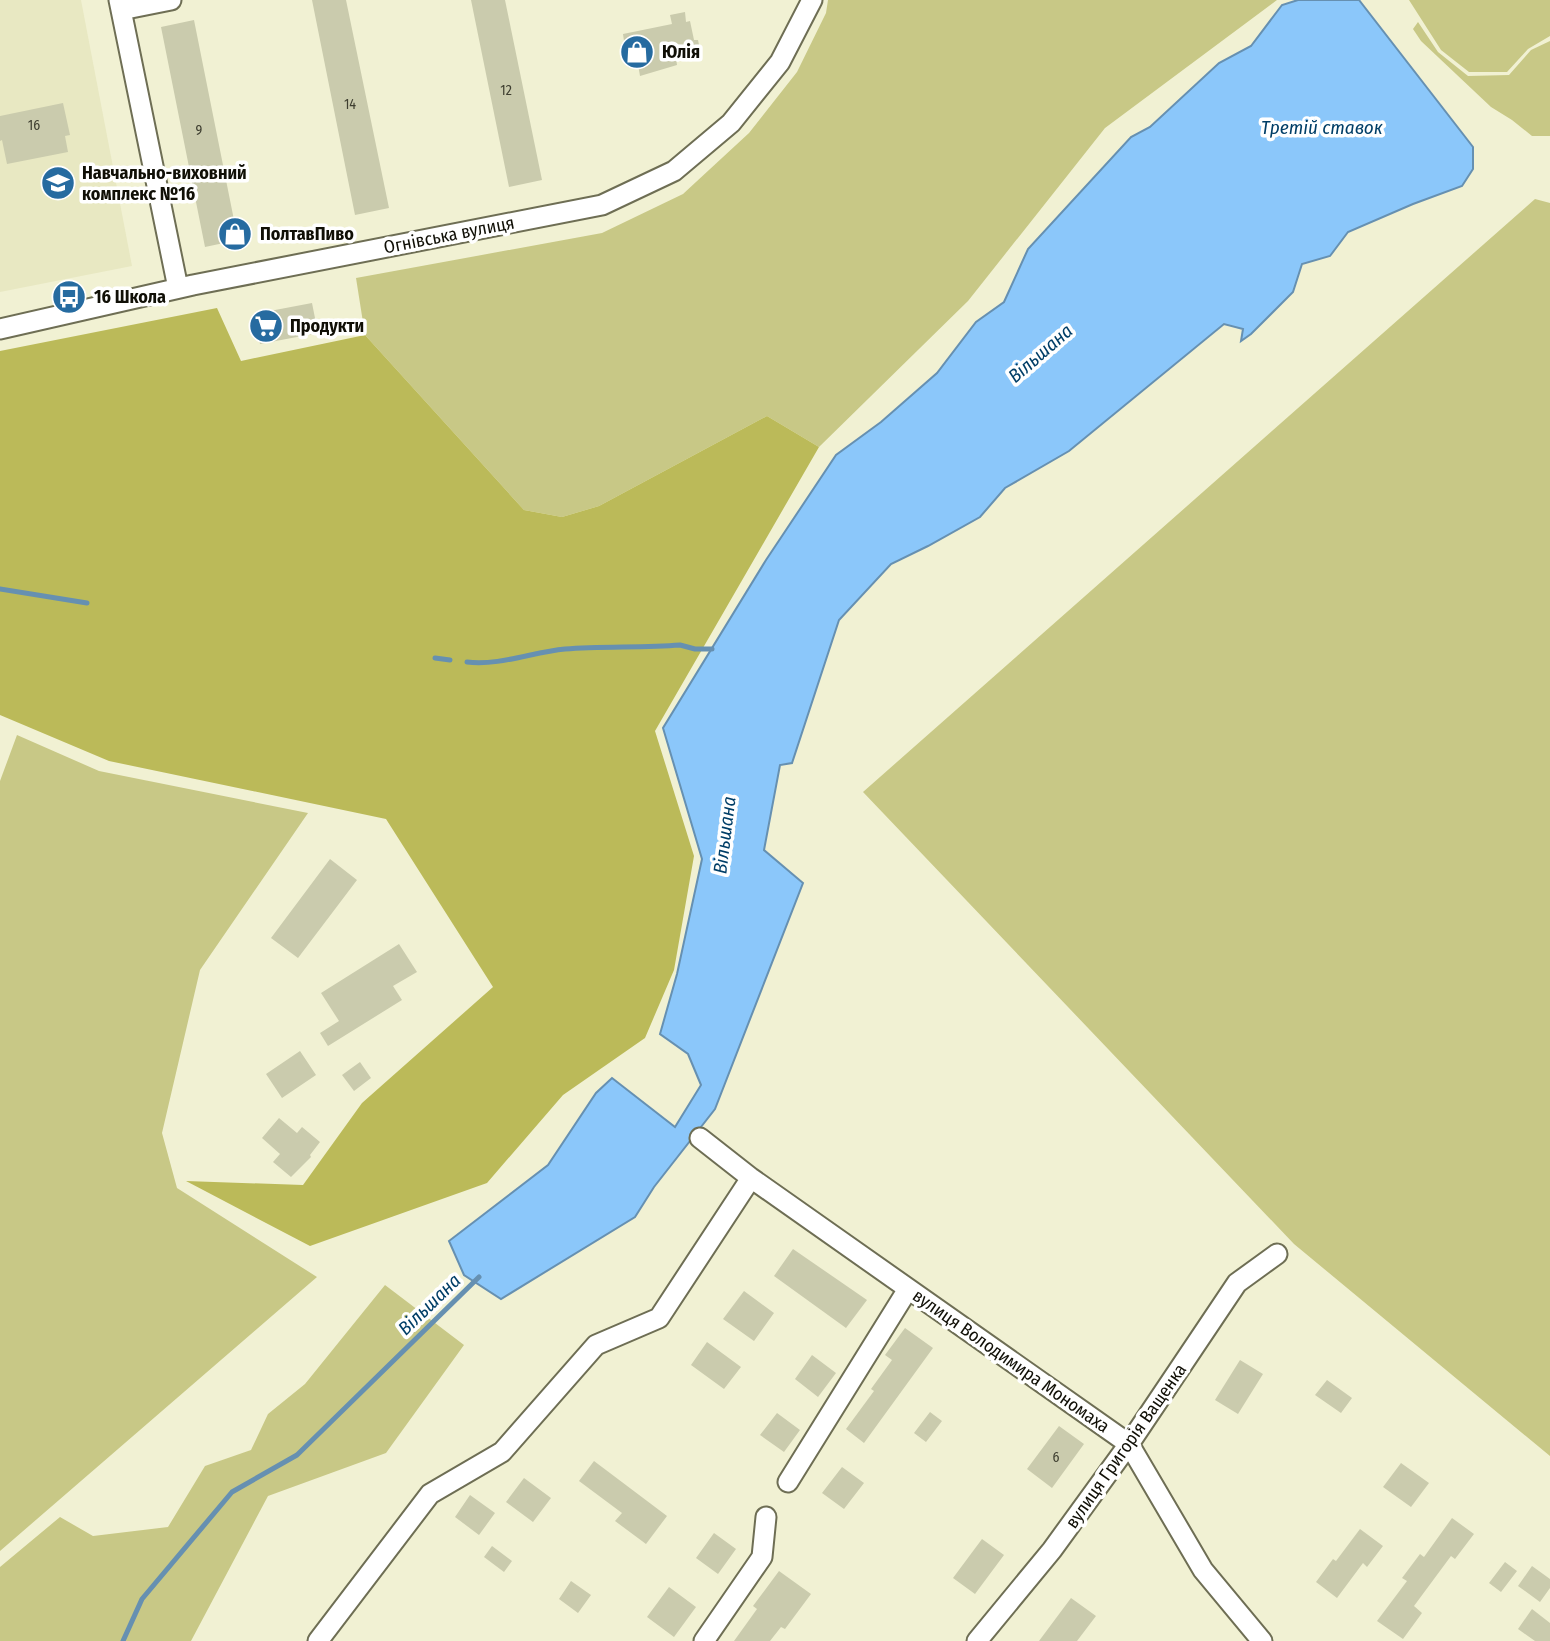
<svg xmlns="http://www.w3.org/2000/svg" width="1550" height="1641" viewBox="0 0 1550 1641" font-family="'Fira Sans Condensed',sans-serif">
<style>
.built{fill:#e8e8c2}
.green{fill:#c8c886}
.forest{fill:#bbba59}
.water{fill:#8bc7fa;stroke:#6690b1;stroke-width:2}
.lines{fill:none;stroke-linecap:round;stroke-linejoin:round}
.stream{stroke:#6690b1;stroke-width:5}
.building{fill:#cacbad}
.minor-casing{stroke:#6e6e54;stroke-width:23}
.minor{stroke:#fff;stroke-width:19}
.labels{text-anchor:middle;stroke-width:7;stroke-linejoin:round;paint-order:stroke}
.number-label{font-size:14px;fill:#3e3e30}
.poi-label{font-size:18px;font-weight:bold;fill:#100f06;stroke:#fff;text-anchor:start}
.street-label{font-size:18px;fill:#100f06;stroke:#fff}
.water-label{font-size:19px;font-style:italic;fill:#003e67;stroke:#fff}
</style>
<rect width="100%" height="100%" fill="#f1f1d3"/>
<!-- built -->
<path class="built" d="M0,0H81L132,266L0,292Z"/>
<!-- green -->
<path class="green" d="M828,0H1277L1105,128L968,301L819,447L767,416L599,506L562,517L524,510L365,335L356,278L602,233L683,194L749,133L797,72L826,13Z
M1409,0H1550V36L1528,49L1507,72H1469L1441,50Z
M1418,22L1438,52L1468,76L1509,75L1531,50L1550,41V136H1532L1512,120L1491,107L1421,41L1413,29Z
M1535,199L1550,203V1456L1294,1244L863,792Z
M17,735L99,771L308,813L200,970L162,1133L177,1188L317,1277L0,1551V781Z
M385,1285L464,1345L386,1453L268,1496L191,1641H0V1567L60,1517L93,1536L168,1527L205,1466L251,1450L268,1414L305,1384Z"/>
<!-- forest -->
<path class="forest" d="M217,308L241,361L365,335L524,510L562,517L599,506L767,416L819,447L655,731L694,856L674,970L645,1038L563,1095L487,1183L310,1246L186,1181L303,1185L362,1103L493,987L386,819L109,761L0,715V351Z"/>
<!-- water -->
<path class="water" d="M1298,0H1359L1473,147V169L1462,186L1413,204L1348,232L1330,256L1302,264L1293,292L1251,334L1241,341L1243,329L1224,324L1069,451L1005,488L980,517L928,546L891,564L839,620L792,763L780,765L764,850L803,883L715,1109L654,1187L635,1217L501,1299L464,1275L449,1241L548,1165L596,1093L612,1078L675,1127L701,1085L688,1054L660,1034L677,974L702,859L663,728L766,560L836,455L881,422L937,373L976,322L1004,302L1028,249L1131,137L1150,127L1219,63L1251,46L1282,5Z"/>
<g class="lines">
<!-- stream -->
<path class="stream" d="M0,589L87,603
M435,658L450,660
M467,662C499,666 533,652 565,649C603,646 642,648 680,645L695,649H712
M123,1641L142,1599L232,1492L297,1455L479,1277"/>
</g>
<!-- building -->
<path class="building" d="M312,0H346L389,208L355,215Z
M471,0H505L542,180L509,187Z
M685,12L686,22L690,21L694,40H698L701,54L676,58L677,65L640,76L635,47L625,48L623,34L672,24L670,15Z
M194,20L238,240L205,247L161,27Z
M63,103L70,135L65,136L68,152L7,164L2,140L0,141V116Z
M312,303L318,333L260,344L254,314Z
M330,859L357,880L298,958L271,938Z
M399,944L417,972L393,986L402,1000L328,1046L320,1033L339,1021L321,993Z
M300,1051L316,1075L282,1098L266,1074Z
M360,1062L371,1078L354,1091L342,1075Z
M279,1118L297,1133L302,1127L320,1142L310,1155L311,1157L291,1177L273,1162L280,1154L262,1138Z
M793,1249L867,1300L846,1328L774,1276Z
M744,1291L774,1313L754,1341L723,1319Z
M905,1328L933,1348L864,1443L846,1429L874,1391L871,1389L892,1360L885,1355Z
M707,1342L741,1367L724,1389L691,1365Z
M812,1355L836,1373L818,1397L795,1379Z
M1240,1360L1263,1374L1238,1414L1215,1400Z
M1327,1380L1352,1398L1341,1413L1315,1395Z
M930,1412L942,1421L926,1442L914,1433Z
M777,1413L800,1430L784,1452L760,1435Z
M1059,1426L1084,1444L1052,1488L1027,1469Z
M594,1461L667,1516L646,1544L615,1521L622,1513L579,1481Z
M1401,1463L1429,1483L1411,1507L1383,1487Z
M842,1467L864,1483L844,1509L822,1493Z
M524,1478L551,1498L533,1522L506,1502Z
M470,1495L495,1513L479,1535L455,1517Z
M1452,1518L1474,1534L1455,1559L1451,1556L1414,1606L1422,1613L1403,1639L1377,1621L1407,1581L1402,1578L1420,1554L1424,1557Z
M1360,1529L1383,1546L1367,1567L1363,1563L1337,1598L1316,1582L1333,1559L1336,1561Z
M714,1533L736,1549L718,1574L696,1558Z
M982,1539L1004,1555L975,1594L953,1578Z
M492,1546L512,1561L504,1572L484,1557Z
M1505,1562L1517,1571L1501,1592L1489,1583Z
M1532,1566L1550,1579V1588L1540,1602L1518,1586Z
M779,1571L811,1594L785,1629L781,1627L770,1641H734L757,1609L753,1606Z
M571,1581L591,1595L578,1613L559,1599Z
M669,1587L696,1607L674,1637L647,1617Z
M1071,1598L1096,1616L1077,1641H1039Z
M1532,1609L1550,1623V1641H1535L1518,1629Z"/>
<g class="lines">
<!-- minor casing -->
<g class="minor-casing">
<path id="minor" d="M119,0L178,288
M121,10L171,0
M0,329L193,285L602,205L674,171L731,123L780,62L812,0
M700,1138L751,1178L1129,1444L1203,1570L1262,1641
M788,1482L908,1289
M318,1641L430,1494L502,1452L596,1345L659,1318L751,1178
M704,1641L762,1557L766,1517
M977,1641L1052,1550L1129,1444L1237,1283L1277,1254"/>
</g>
<!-- minor -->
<use href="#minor" class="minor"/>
</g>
<!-- icons -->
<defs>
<g id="shop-disc" transform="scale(1.75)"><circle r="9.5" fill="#266ba0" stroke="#fff"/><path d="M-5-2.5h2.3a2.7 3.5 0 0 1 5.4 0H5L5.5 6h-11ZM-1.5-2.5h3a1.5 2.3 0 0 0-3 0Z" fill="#fff"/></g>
<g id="school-disc" transform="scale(1.75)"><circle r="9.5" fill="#266ba0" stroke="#fff"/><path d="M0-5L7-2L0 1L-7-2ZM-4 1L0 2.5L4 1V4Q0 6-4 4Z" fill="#fff"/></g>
<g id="bus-disc" transform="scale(1.75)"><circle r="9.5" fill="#266ba0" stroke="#fff"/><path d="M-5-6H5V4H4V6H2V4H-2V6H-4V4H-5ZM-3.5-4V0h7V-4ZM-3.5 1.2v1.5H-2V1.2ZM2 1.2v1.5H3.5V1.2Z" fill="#fff"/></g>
<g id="supermarket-disc" transform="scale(1.75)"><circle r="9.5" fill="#266ba0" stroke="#fff"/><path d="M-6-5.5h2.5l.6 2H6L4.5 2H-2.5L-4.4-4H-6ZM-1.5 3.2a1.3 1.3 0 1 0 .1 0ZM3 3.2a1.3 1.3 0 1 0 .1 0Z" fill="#fff"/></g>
</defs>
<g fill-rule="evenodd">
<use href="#shop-disc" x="637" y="52"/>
<use href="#school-disc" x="58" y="183"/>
<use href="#shop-disc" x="235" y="234"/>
<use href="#bus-disc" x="69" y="297"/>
<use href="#supermarket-disc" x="266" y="326"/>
</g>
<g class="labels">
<!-- number labels -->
<g class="number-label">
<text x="506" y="95">12</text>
<text x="350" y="109">14</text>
<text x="34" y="130">16</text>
<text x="199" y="135">9</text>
<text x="1056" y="1462">6</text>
</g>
<!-- poi labels -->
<g class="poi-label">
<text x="662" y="58">Юлія</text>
<text x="82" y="179">Навчально-виховний<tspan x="82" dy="21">комплекс №16</tspan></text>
<text x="260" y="240">ПолтавПиво</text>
<text x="94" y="303">16 Школа</text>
<text x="290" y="332">Продукти</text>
</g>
<!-- street labels -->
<g class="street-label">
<text transform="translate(449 235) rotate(-11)" y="6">Огнівська вулиця</text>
<text transform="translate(1011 1361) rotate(35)" y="6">вулиця Володимира Мономаха</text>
<text transform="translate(1126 1446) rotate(-55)" y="6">вулиця Григорія Ващенка</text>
</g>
<!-- water labels -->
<g class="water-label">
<text x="1322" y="134">Третій ставок</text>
<text transform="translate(1040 353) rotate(-41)" y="7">Вільшана</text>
<text transform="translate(724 835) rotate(-83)" y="7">Вільшана</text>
<text transform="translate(429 1304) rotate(-44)" y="7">Вільшана</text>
</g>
</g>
</svg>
